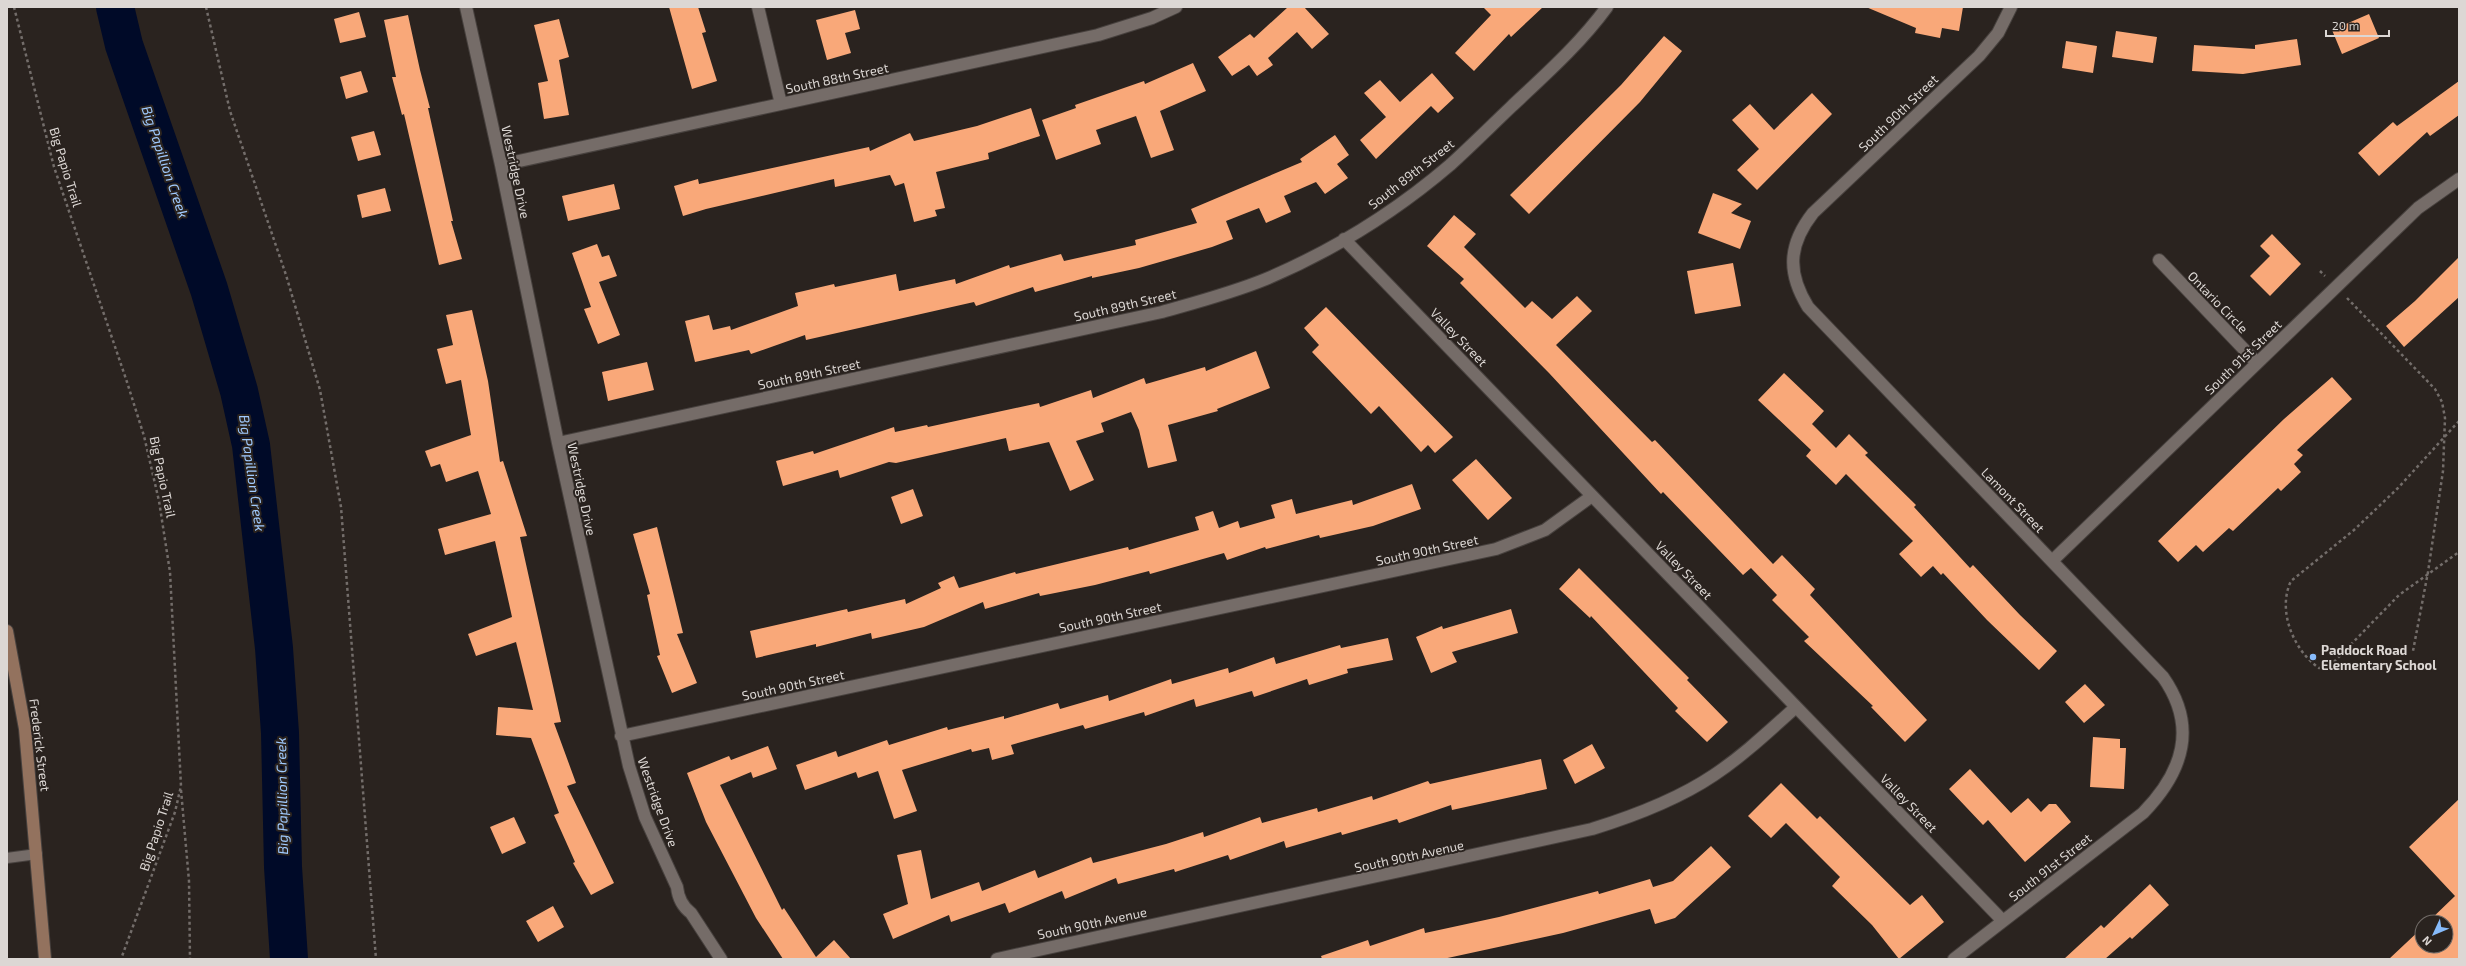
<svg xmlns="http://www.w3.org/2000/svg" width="2466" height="966" viewBox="0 0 2466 966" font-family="'Exo 2',sans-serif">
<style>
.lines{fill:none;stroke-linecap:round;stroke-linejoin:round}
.river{stroke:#000a28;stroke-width:38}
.building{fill:#f9a879}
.lane-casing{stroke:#47413e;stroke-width:12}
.street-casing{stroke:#47413e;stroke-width:14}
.secondary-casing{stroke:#47413e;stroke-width:14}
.path{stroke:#736d6a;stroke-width:2.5;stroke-dasharray:3 3;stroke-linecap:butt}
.lane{stroke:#756c68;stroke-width:10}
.street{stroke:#756c68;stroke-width:12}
.secondary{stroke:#93725e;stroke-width:12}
.poi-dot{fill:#87bbfb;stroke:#2a231f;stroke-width:1.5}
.labels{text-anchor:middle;stroke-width:4;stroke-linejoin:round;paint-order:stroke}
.street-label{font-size:13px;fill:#dcd7d4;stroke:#2a231f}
.poi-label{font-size:13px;font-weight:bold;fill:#dcd7d4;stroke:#2a231f;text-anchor:start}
.water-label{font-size:14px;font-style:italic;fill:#a0cafe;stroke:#2a231f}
</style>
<rect width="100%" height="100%" fill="#2a231f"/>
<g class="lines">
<!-- river -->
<path class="river" d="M115,7L124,45L209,289L239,391L251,445L274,648L280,733L283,867L289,959"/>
</g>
<!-- building -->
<path class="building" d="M669,7H698L706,32L702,33L717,81L692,89Z
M1288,7H1304L1329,34L1312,49L1297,32L1268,58L1273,65L1257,76L1249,65L1232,76L1218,57L1250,34L1254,38Z
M1483,7H1543L1511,37L1509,34L1474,71L1455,53L1491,15Z
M1866,7H1963L1959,31L1942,28L1940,38L1915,33L1916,28Z
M855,10L860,29L845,33L851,53L827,60L816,20Z
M359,12L366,37L340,43L334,19Z
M2369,14L2379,38L2342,54L2332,30Z
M408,15L420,70L430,108H428L453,221H451L462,259L439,265L404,114L402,115L392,77H396L384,20Z
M559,19L569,57L559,60L569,115L544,119L538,83L548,81L534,25Z
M2116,31L2157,37L2153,63L2112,57Z
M1664,36L1682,51L1640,102L1529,214L1510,195L1621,85Z
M2297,39L2301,65L2243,74L2192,71L2194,45L2255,49V45Z
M2066,41L2097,46L2093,73L2062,68Z
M1193,63L1206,91L1160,111L1174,150L1151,158L1136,116L1096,130L1101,144L1056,160L1042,120L1076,108L1075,105L1144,81L1145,84Z
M361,71L368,92L346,99L340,77Z
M1432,73L1454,98L1438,113L1431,106L1376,159L1360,140L1386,117L1364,93L1380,80L1400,102Z
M2459,81V115L2430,136L2427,132L2379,176L2358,153L2393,122L2397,126Z
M1812,93L1832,114L1757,190L1737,170L1759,149L1732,120L1750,104L1774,130Z
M1031,108L1040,136L988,153L989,159L936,172L945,208L935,210L937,216L914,222L904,183L895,186L890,175L835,187L834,179L706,209L683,216L674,186L698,179L699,184L869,147L870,151L910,133L914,141L977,126Z
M374,131L381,155L358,161L351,137Z
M1335,135L1349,155L1337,164L1348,178L1325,194L1316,182L1284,196L1291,212L1266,223L1259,208L1226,221L1233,239L1212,247L1139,268L1092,278V276L1035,292L1033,287L976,306L974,302L806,340L805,335L751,354L749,350L695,362L685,321L709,315L713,330L730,326L731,330L798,306L795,293L834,284L835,287L896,274L899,291L955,279L956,284L1009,265L1010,268L1061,254L1064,261L1136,245L1135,240L1197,223L1191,209L1302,162L1300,159Z
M614,184L620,209L568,221L562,196Z
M385,188L391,211L362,218L357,195Z
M1713,193L1742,204L1731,213L1751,221L1740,249L1698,233Z
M1454,215L1476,234L1464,247L1525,308L1532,301L1552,319L1577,296L1592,311L1556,345L1652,442L1655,440L1773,564L1782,555L1815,589L1810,595L1927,720L1905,742L1871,707L1873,706L1804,641L1809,637L1772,600L1777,595L1751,568L1743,575L1663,492L1661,494L1549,373L1460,283L1464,279L1427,246Z
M2272,234L2301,264L2270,296L2250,276L2270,256L2260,246Z
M597,244L602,257L609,255L617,276L599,282L620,335L598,344L584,309L591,307L572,253Z
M2459,257V297L2404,347L2386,326L2415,301Z
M1733,263L1741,306L1695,314L1687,271Z
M1326,307L1453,437L1435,453L1428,445L1421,452L1379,406L1371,414L1312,352L1319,345L1304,328Z
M472,310L488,381L500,462L503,461L527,536L520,537L561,722L554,723L576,783L567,786L614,883L591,895L573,863L575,862L554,815L559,813L531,738L496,735L498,707L533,710L516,642L476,656L468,634L512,617L495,541L445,555L438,529L491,514L478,471L446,482L440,464L431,467L425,451L471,435L461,380L446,384L437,349L453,345L446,315Z
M1256,351L1270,388L1217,409L1218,411L1168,425L1177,461L1148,468L1139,430L1131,412L1101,423L1104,432L1076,441L1094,480L1070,491L1049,442L1009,451L1006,438L896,463L889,462L840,478L838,470L783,486L776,461L813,451L814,454L894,427L895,432L927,425L928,427L1039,403L1040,407L1091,390L1093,398L1144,378L1146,384L1205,367L1206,371Z
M647,362L654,390L608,401L602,372Z
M1784,373L1824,411L1812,424L1836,448L1849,434L1868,453L1865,455L1916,505L1914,507L1970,568L1973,565L2020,615L2057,651L2039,670L1987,620L1943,573L1941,575L1933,566L1921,577L1899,554L1913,541L1846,474L1836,485L1806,456L1811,450L1758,400Z
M2332,377L2352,399L2297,450L2303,455L2294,464L2301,472L2281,491L2278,488L2233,531L2229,528L2203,552L2196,545L2178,562L2158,541L2284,419Z
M1476,459L1512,498L1488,520L1452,480Z
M1412,484L1421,509L1373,526L1320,538L1319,535L1266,549L1265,547L1227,560L1224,553L1150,574L1149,571L1095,585L1040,596L1039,593L985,609L983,602L924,627L872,639L871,633L816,647V644L756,658L750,631L847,609L848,612L905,599L906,604L941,588L938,583L954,576L959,588L1015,572L1016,574L1128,547L1129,550L1199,530L1195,517L1213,511L1219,528L1238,521L1240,528L1275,518L1271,505L1292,499L1296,514L1352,500L1353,505Z
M913,489L923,516L901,524L891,497Z
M657,527L683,633L677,634L697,683L672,693L657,656L660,655L647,595L650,594L633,534Z
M1579,568L1689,678L1687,680L1728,722L1707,742L1675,711L1678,708L1591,616L1590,618L1559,589Z
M1511,609L1518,633L1452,652L1457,662L1431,673L1416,637L1442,626L1443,629Z
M1388,638L1393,660L1347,669L1348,673L1309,685L1307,679L1254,697L1252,691L1196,707L1194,699L1145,716L1144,712L1085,729L1083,725L1011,745L1014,754L992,760L989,748L972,752L971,749L902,770L917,811L894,819L878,771L858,778L856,772L805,790L796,765L836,751L838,757L887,740L889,745L947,727L948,730L1004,716V719L1058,703L1060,709L1108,695L1109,701L1171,679L1172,684L1228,668L1229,673L1274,657L1276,664L1340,645L1341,648Z
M2085,684L2105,705L2084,723L2065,702Z
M2093,737L2120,739V748H2126L2124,789L2090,787Z
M1592,744L1605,768L1575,784L1563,760Z
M768,746L777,769L753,778L751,772L720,785L782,910L784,908L816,957L834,940L851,959H783L756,918L706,822L687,773L729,756L731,760Z
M1541,759L1547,789L1452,810L1451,805L1399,823L1397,819L1342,835L1341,832L1286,848L1284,841L1230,860L1228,855L1175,872L1174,869L1118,884L1116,878L1065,899L1062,891L1009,913L1005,903L951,922L949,915L893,939L883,914L908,904L897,855L921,850L931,899L979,882L982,891L1035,870L1038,878L1091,857L1093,863L1166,844L1203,832L1204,837L1260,817L1262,823L1317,808L1318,812L1372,796L1373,800L1428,781L1430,784Z
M1970,769L2011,813L2028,798L2041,812L2049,804H2056L2071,822L2025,862L1988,820L1983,825L1949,789Z
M1781,783L1817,819L1820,816L1910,905L1922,895L1944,922L1899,959L1872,925L1832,886L1840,877L1786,823L1771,838L1748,816Z
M2459,799V959H2389L2422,928V946H2446V922H2428L2455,896L2409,847Z
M514,817L526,843L502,854L490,827Z
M1711,846L1731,867L1675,918L1655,924L1650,909L1563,933L1443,959H1322L1321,956L1368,940L1370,946L1424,928L1425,933L1499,917L1598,891L1599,894L1650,879L1653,887L1673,881Z
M2150,884L2169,905L2132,939L2130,937L2105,959H2064L2101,925L2104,928Z
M553,906L564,927L538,942L526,921Z"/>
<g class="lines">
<!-- lane casing -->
<g class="lane-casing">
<path id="lane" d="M7,858L37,854"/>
</g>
<!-- street casing -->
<g class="street-casing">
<path id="street" d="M466,7L501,165L558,443L629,766L645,817L677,887C678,897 683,907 691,913L721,959
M758,7L781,104
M501,165L1098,35L1152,18L1176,7
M1344,239L2003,921
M2159,260L2257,363
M558,443L1162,312C1197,302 1232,293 1266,279C1332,251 1395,212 1450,165C1471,146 1491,126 1511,107C1545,75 1580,44 1607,7
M2052,561L2418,208L2459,179
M621,736L1496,549L1545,530L1592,496
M997,959L1592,829C1634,816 1677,800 1714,775C1744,755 1769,731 1796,707
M1954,959L2143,813C2183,772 2198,727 2163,677L1808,307C1787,273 1788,245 1813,213L1979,56L1998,33L2011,7"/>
</g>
<!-- secondary casing -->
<g class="secondary-casing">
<path id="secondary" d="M7,631L25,729L45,959"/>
</g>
<!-- path -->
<path class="path" d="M14,7L54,167L127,382L144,436L159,501L170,572L181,786L175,812L121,959
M206,7L230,111L286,275L320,390L341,507L376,959
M2320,271L2325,276
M2347,298L2435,389L2442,402L2445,418L2443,471L2428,572L2413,651
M2459,421L2398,488L2354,530L2291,581C2277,610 2293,650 2319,668L2329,667L2399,595L2459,552
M181,790L189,881L190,959"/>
<!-- lane -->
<use href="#lane" class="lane"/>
<!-- street -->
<use href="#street" class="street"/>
<!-- secondary -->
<use href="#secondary" class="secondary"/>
</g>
<!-- markers -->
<circle class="poi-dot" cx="2313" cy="657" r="4"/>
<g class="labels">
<!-- street labels -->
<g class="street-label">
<text transform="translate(837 78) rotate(-12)" y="5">South 88th Street</text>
<text transform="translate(1898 113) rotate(-44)" y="5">South 90th Street</text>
<text transform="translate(66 167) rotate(73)" y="5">Big Papio Trail</text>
<text transform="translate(516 172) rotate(78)" y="5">Westridge Drive</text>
<text transform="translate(1411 174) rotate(-38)" y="5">South 89th Street</text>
<text transform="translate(2218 302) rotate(46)" y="5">Ontario Circle</text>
<text transform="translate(1125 305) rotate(-13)" y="5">South 89th Street</text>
<text transform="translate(1459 337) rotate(46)" y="5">Valley Street</text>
<text transform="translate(2243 357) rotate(-44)" y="5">South 91st Street</text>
<text transform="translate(809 374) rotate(-12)" y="5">South 89th Street</text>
<text transform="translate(163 477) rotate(78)" y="5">Big Papio Trail</text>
<text transform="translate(582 489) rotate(78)" y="5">Westridge Drive</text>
<text transform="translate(2013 500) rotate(46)" y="5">Lamont Street</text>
<text transform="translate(1427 550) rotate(-12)" y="5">South 90th Street</text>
<text transform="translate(1684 570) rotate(46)" y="5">Valley Street</text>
<text transform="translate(1110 617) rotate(-12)" y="5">South 90th Street</text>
<text transform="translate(793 685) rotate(-12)" y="5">South 90th Street</text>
<text transform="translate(40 745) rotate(83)" y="5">Frederick Street</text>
<text transform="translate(658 802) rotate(70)" y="5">Westridge Drive</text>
<text transform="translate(1909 803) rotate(46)" y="5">Valley Street</text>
<text transform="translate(156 831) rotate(-72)" y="5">Big Papio Trail</text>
<text transform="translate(1409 856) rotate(-12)" y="5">South 90th Avenue</text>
<text transform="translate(2050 867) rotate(-38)" y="5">South 91st Street</text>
<text transform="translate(1092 923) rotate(-12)" y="5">South 90th Avenue</text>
</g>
<!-- poi labels -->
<g class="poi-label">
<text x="2321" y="655">Paddock Road<tspan x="2321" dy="15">Elementary School</tspan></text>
</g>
<!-- water labels -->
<g class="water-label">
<text transform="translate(165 162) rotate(71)" y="5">Big Papillion Creek</text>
<text transform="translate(252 473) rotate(82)" y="5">Big Papillion Creek</text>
<text transform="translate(282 796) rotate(-91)" y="5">Big Papillion Creek</text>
</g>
</g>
<!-- border -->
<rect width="2466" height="966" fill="none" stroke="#dcd7d4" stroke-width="16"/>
<!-- north arrow -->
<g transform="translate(2434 934) rotate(226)"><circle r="19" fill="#2a231f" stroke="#716b67"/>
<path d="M0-3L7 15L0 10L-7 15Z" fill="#87bbfb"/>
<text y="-6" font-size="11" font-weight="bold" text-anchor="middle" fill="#dcd7d4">N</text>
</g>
<!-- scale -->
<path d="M2326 30v6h63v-6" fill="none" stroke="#dcd7d4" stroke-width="2"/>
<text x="2332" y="30" font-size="12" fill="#dcd7d4" stroke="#2a231f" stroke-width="3" paint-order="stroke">20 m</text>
</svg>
